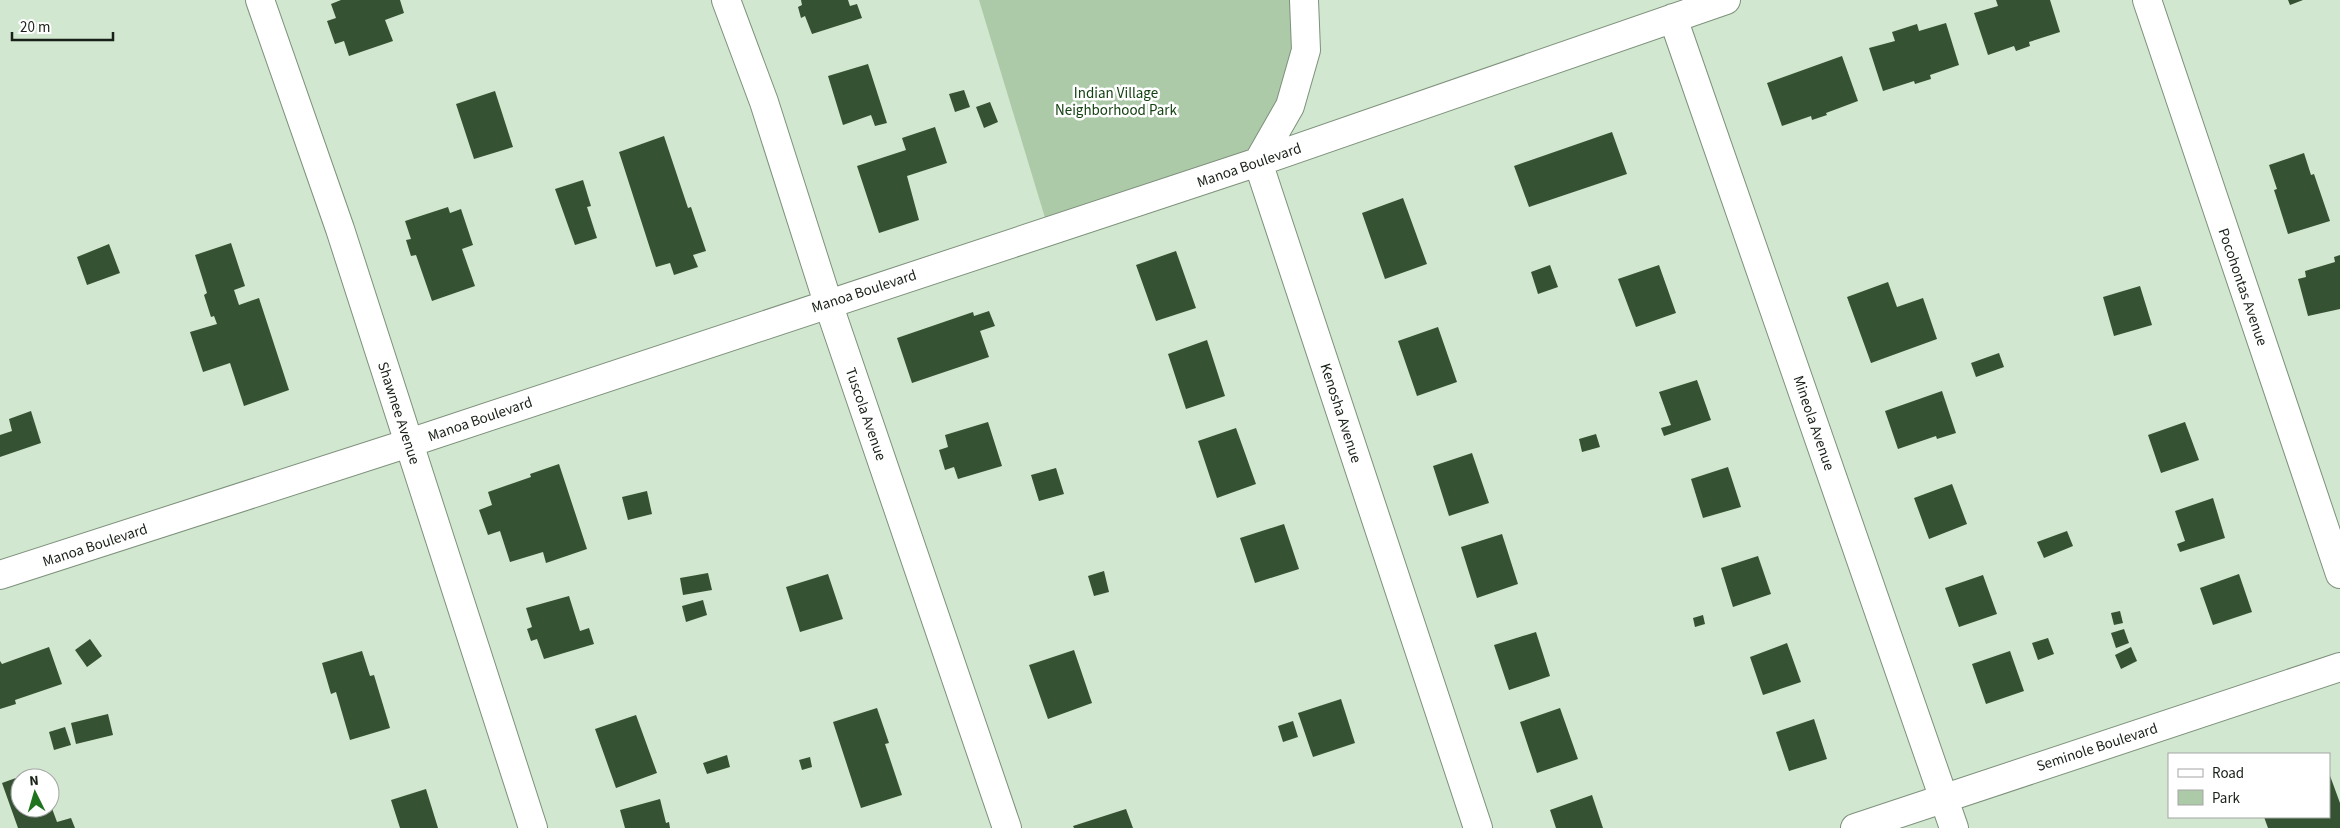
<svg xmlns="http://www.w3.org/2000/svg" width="2340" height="828" viewBox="0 0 2340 828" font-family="'Source Sans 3',sans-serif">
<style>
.green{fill:#accaa8}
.building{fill:#355233}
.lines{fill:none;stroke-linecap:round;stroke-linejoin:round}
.minor-casing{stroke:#7d917b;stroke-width:30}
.minor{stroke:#fff;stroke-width:28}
.labels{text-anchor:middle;stroke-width:5;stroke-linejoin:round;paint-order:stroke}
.park-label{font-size:15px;fill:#144212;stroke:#fff}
.street-label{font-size:15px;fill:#192018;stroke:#fff}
</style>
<rect width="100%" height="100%" fill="#d1e7cf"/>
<!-- green -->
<path class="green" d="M979,0H1304L1306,50L1258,162L1049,231Z"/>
<!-- building -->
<path class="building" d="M341,0H400L404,13L385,20L393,41L349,56L344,41L335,44L327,21L336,18L331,4Z
M801,0H848L850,6L857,4L862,18L812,34L805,16L801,18L798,7L802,5Z
M1996,0H2050L2060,32L2029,42L2030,46L2016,51L2014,46L1988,55L1974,13L1998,6Z
M2288,0H2303L2290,5Z
M1946,23L1959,65L1930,75L1931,79L1915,84L1914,81L1883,91L1869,48L1895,41L1892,32L1917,24L1919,31Z
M1842,56L1858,101L1826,113L1827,115L1812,120L1811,116L1782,126L1767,83Z
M868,64L887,123L875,126L871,115L843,125L828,76Z
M964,90L970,107L955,112L949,94Z
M495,91L513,147L474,159L456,104Z
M990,102L998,122L984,128L976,107Z
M935,127L947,163L907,176L919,220L879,233L857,166L906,150L902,138Z
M1612,132L1627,174L1529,207L1514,166Z
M664,136L688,208L691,207L706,251L693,255L698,267L674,275L670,263L656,267L619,152Z
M2304,153L2311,175L2314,174L2330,221L2288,234L2274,190L2277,189L2269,165Z
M583,180L591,206L587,207L597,238L575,245L555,189Z
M1403,198L1427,264L1385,279L1362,213Z
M448,207L450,213L461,209L473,245L462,249L475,286L432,301L416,255L411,256L406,240L411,239L405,221Z
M231,243L245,286L234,290L239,305L259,298L289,390L244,406L230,363L203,372L190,332L217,324L214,316L211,317L204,295L207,293L195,255Z
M109,244L120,273L87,285L77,257Z
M1176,251L1196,308L1156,321L1136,265Z
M2340,255V309L2308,316L2298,279L2306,277L2305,271L2335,262L2334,257Z
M1550,265L1558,287L1538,294L1531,272Z
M1659,265L1676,313L1636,327L1618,279Z
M1888,282L1897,307L1923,298L1937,339L1871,363L1847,297Z
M2140,286L2152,325L2114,336L2103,297Z
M989,311L995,326L980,331L989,357L912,383L897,338L973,312L974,316Z
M1438,327L1457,382L1417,396L1398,341Z
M1207,340L1225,396L1186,409L1168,354Z
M1999,353L2004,367L1976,377L1971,363Z
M1697,380L1711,420L1664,436L1661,428L1671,425L1659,392Z
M1942,391L1956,433L1937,439L1936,436L1898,449L1885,411Z
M31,411L41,443L0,457V435L12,431L9,419Z
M988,422L1002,466L958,479L954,467L945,470L939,450L948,447L945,435Z
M2185,422L2199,460L2161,473L2148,435Z
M1236,428L1256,484L1217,498L1198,441Z
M1596,434L1600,447L1582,452L1579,439Z
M1472,453L1489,503L1449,516L1433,466Z
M559,464L587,549L546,563L543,552L510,562L500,531L488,535L479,510L492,505L488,492L531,477L530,474Z
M1728,467L1741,507L1703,518L1691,479Z
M1056,468L1064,494L1039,501L1031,475Z
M1952,484L1967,524L1929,539L1914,498Z
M647,491L652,514L628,520L622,497Z
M2213,498L2225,538L2180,552L2177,544L2185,541L2175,511Z
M1284,524L1299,569L1255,583L1240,538Z
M2067,531L2073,546L2044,558L2037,542Z
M1502,534L1518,584L1477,598L1461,547Z
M1758,556L1771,594L1733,607L1721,568Z
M1104,571L1109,592L1094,596L1088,576Z
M708,573L712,590L683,595L680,578Z
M828,574L843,619L800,632L786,587Z
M2239,574L2252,612L2213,625L2200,588Z
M1983,575L1997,614L1959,627L1945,588Z
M569,596L580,631L589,628L594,644L544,659L537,639L531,641L527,629L532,627L526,608Z
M703,600L707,615L686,622L682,606Z
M2120,611L2123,623L2114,625L2111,613Z
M1703,615L1705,624L1695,627L1693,618Z
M2124,629L2129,643L2116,648L2111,633Z
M1536,632L1550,676L1509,690L1494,645Z
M2048,638L2054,654L2038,660L2032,643Z
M90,639L102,656L87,667L75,650Z
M1787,643L1801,682L1763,695L1750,657Z
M49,647L62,684L15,700L16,704L0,709V661L2,664Z
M2131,647L2137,661L2121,669L2115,655Z
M1074,650L1092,703L1048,719L1029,665Z
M362,651L370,676L374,675L390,728L350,740L336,692L331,694L322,663Z
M2010,651L2024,691L1986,704L1972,664Z
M1341,699L1355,743L1313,757L1298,713Z
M877,708L889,743L885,744L902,795L861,808L833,722Z
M1560,708L1578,759L1537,773L1520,722Z
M108,714L113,735L76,744L71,723Z
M636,715L657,773L616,788L595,729Z
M1814,719L1827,759L1789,771L1776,732Z
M1293,721L1298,737L1283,742L1278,726Z
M65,727L71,745L54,750L49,732Z
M727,755L730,767L707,774L703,763Z
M810,757L812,767L802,770L799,760Z
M38,770L41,778H20V808H50V803L57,822L71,818L75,828H18L2,783Z
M2329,773L2340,803V828H2268L2264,817H2329Z
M426,789L438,828H400L391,800Z
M1592,795L1603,828H1556L1550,810Z
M660,799L666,823L669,822L670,828H625L620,810Z
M1126,809L1133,828H1074L1073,826Z"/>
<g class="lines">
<!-- minor casing -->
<g class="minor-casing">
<path id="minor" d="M260,0L340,229L533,828
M726,0L764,102L828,303L1007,828
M1304,0L1306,50L1290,106L1258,162L1478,828
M2147,0L2340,574
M1673,18L1954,828
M0,575L409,443L1258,162L1726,0
M1855,828L2340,667"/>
</g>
<!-- minor -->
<use href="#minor" class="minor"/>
</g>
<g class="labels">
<!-- park labels -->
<g class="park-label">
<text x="1116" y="98">Indian Village<tspan x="1116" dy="17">Neighborhood Park</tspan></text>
</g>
<!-- street labels -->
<g class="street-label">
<text transform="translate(1249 165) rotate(-19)" y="5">Manoa Boulevard</text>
<text transform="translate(2243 287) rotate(71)" y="5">Pocohontas Avenue</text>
<text transform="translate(864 291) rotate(-18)" y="5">Manoa Boulevard</text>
<text transform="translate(399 413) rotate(72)" y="5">Shawnee Avenue</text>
<text transform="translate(1341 413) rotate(72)" y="5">Kenosha Avenue</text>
<text transform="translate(866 414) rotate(71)" y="5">Tuscola Avenue</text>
<text transform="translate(480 419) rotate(-19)" y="5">Manoa Boulevard</text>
<text transform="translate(1814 423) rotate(71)" y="5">Mineola Avenue</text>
<text transform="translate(95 545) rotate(-18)" y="5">Manoa Boulevard</text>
<text transform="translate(2097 747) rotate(-18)" y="5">Seminole Boulevard</text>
</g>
</g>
<!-- legend -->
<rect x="2168" y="753" width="162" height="65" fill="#ffffff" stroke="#a3a6a3"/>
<rect x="2178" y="769" width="25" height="8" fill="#ffffff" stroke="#a3a6a3"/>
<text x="2212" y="778" font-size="15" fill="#192018">Road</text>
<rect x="2178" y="790" width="25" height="15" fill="#accaa8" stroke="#a3a6a3"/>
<text x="2212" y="803" font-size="15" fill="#192018">Park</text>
<!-- north arrow -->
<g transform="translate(35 793) rotate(355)"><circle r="24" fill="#ffffff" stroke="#a3a6a3"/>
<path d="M0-4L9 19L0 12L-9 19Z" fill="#20731d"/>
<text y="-8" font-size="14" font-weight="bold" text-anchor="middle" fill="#192018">N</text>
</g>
<!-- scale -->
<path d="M12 32v8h101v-8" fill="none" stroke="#192018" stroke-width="2.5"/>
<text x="20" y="32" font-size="15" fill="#192018" stroke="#ffffff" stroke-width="4" paint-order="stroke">20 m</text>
</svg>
